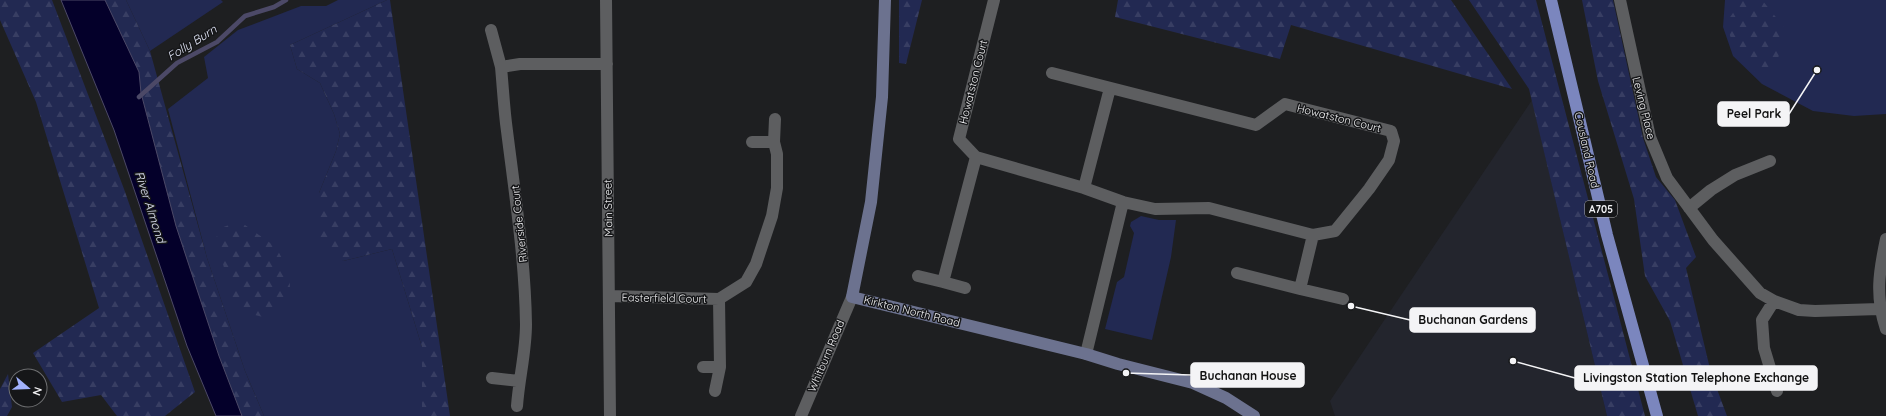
<svg xmlns="http://www.w3.org/2000/svg" width="1886" height="416" viewBox="0 0 1886 416" font-family="Quicksand,sans-serif">
<style>
.built{fill:#23252d}
.green{fill:#222952}
.forest{fill:url(#forest-firs)}
.water{fill:#04002a;stroke:#4c4967}
.lines{fill:none;stroke-linecap:round;stroke-linejoin:round}
.stream{stroke:#4c4967;stroke-width:4.5}
.minor{stroke:#5d5e60;stroke-width:12}
.secondary{stroke:#6c728f;stroke-width:12}
.primary{stroke:#7b86be;stroke-width:12}
.labels{text-anchor:middle;stroke-width:3;stroke-linejoin:round;paint-order:stroke}
.shield{fill:#151618;stroke:#b1b1b3;stroke-width:1}
.shield-label{font-size:10px;font-weight:bold;fill:#f4f4f6}
.street-label{font-size:11px;fill:#f4f4f6;stroke:#151618}
.water-label{font-size:12px;font-style:italic;fill:#dee2f3;stroke:#151618}
.leader{fill:none;stroke:#f4f4f6;stroke-width:1.5}
.callout-dot{fill:#f4f4f6;stroke:#151618;stroke-width:1.5}
.callout{fill:#f4f4f6;stroke:#f4f4f6;stroke-width:1.5}
.callout-label{font-size:12px;text-anchor:middle;font-weight:bold;fill:#111}
</style>
<defs>
<pattern id="forest-firs" width="22" height="20" patternUnits="userSpaceOnUse"><rect width="22" height="20" fill="#222952"/><path d="M5 1l3.5 6h-7zM16 11l3.5 6h-7z" fill="#383e63"/></pattern>
</defs>
<rect width="100%" height="100%" fill="#1e1f21"/>
<!-- built -->
<path class="built" d="M1532,100L1607,416H1335L1330,401Z"/>
<!-- green -->
<path class="green" d="M126,0H221L223,2L150,51Z
M338,0H387L290,45L297,69L320,83L334,114L340,134L336,151L319,193L343,261L392,249L422,347V416H264L245,371L207,258L168,109L208,78L204,57L238,30L301,6H326Z
M1725,0H1886V114L1854,116L1813,111L1762,84L1733,56L1723,27Z
M1141,216L1159,220H1176L1171,257L1152,340L1105,329L1117,282L1124,277L1134,233L1130,226L1131,222Z"/>
<!-- forest -->
<path class="forest" d="M0,0H52L124,189L195,392L165,416H117L101,395L62,402L33,353L99,308L36,102L0,20Z
M94,0H126L150,51L207,258L245,371L264,416H240L224,386Z
M387,0H390L450,416H422V347L392,249L343,261L328,253L319,235L317,213L319,193L336,151L340,134L334,114L320,83L297,69L290,45Z
M899,0H922L906,64L899,63Z
M1118,0H1451L1512,89L1291,25L1280,59L1115,17Z
M1469,0H1536L1645,416H1607L1529,89Z
M1582,0H1613L1643,138L1656,177L1675,200L1696,257L1686,268L1711,373L1727,416H1698L1670,321L1645,276L1634,199L1598,81Z
M1742,0H1762L1787,31L1776,64L1762,78L1736,54L1726,23Z
M234,223L245,225L276,247L289,272L290,287L285,300L272,313L263,317L244,312L233,301L216,238L221,228Z
M8,374L12,407L7,416H0V389Z"/>
<!-- water -->
<path class="water" d="M61,0H105L139,72L141,93L176,226L219,356L242,416H216L187,346L114,130Z"/>
<g class="lines">
<!-- stream -->
<path class="stream" d="M139,97L177,63L217,42L245,16L274,7L286,0"/>
<!-- minor -->
<path class="minor" d="M606,0L610,416
M994,0L959,139L976,157L1084,188L1123,202L1155,209L1209,208L1313,235L1335,231L1369,189L1389,160L1394,141L1391,131L1285,104L1256,125L1052,73
M1620,0L1650,137L1667,178L1713,240L1760,293L1774,301L1799,310L1815,311L1879,309
M491,30L501,67
M774,142L775,119
M1084,188L1110,88
M1689,208L1711,190L1735,175L1770,161
M1886,239C1879,272 1875,296 1886,329
M1237,273L1300,289L1313,235
M918,276L943,282
M965,288L943,282L976,157
M1300,289L1343,299
M609,296L719,299L746,282L756,264L772,216L777,188V154L774,142H752
M1774,301L1762,320L1764,348L1777,391
M1086,354L1123,202
M703,367H720
M1747,377L1770,372
M492,378L519,381
M715,391L720,367L719,299
M517,406C519,378 526,352 526,324C525,259 515,195 507,131C504,110 503,88 501,67L520,64H607
M801,416L852,297"/>
<!-- secondary -->
<path class="secondary" d="M885,0L882,97L871,202L852,297L1086,354L1118,364L1193,383L1226,398L1254,416"/>
<!-- primary -->
<path class="primary" d="M1551,0L1607,235L1657,416"/>
</g>
<g class="labels">
<!-- shield labels -->
<rect class="shield" x="1585" y="201" width="32" height="16" rx="3"/>
<g class="shield-label">
<text x="1601" y="213">A705</text>
</g>
<!-- street labels -->
<g class="street-label">
<text transform="translate(973 82) rotate(-76)" y="4">Howatston Court</text>
<text transform="translate(1644 108) rotate(76)" y="4">Leving Place</text>
<text transform="translate(1339 118) rotate(14)" y="4">Howatston Court</text>
<text transform="translate(1587 150) rotate(77)" y="4">Cousland Road</text>
<text transform="translate(608 208) rotate(-91)" y="4">Main Street</text>
<text transform="translate(519 224) rotate(-96)" y="4">Riverside Court</text>
<text transform="translate(664 298) rotate(1)" y="4">Easterfield Court</text>
<text transform="translate(912 311) rotate(14)" y="4">Kirkton North Road</text>
<text transform="translate(826 356) rotate(-67)" y="4">Whitburn Road</text>
</g>
<!-- water labels -->
<g class="water-label">
<text transform="translate(192 43) rotate(-32)" y="4">Folly Burn</text>
<text transform="translate(150 207) rotate(72)" y="4">River Almond</text>
</g>
</g>
<!-- callouts -->
<path class="leader" d="M1817 70L1789 114M1351 306L1410 320M1126 373L1191 375M1513 361L1575 378"/>
<g class="callout-dot">
<circle cx="1817" cy="70" r="4"/>
<circle cx="1351" cy="306" r="4"/>
<circle cx="1126" cy="373" r="4"/>
<circle cx="1513" cy="361" r="4"/>
</g>
<g class="callout">
<rect x="1718" y="102" width="71" height="24" rx="4"/>
<rect x="1410" y="308" width="125" height="24" rx="4"/>
<rect x="1191" y="363" width="113" height="24" rx="4"/>
<rect x="1575" y="366" width="242" height="24" rx="4"/>
</g>
<g class="callout-label">
<text x="1754" y="118">Peel Park</text>
<text x="1473" y="324">Buchanan Gardens</text>
<text x="1248" y="380">Buchanan House</text>
<text x="1696" y="382">Livingston Station Telephone Exchange</text>
</g>
<!-- north arrow -->
<g transform="translate(28 388) rotate(109)"><circle r="19" fill="#151618" stroke="#6e6f71"/>
<path d="M0-3L7 15L0 10L-7 15Z" fill="#a2b2fd"/>
<text y="-6" font-size="11" font-weight="bold" text-anchor="middle" fill="#f4f4f6">N</text>
</g>
</svg>
